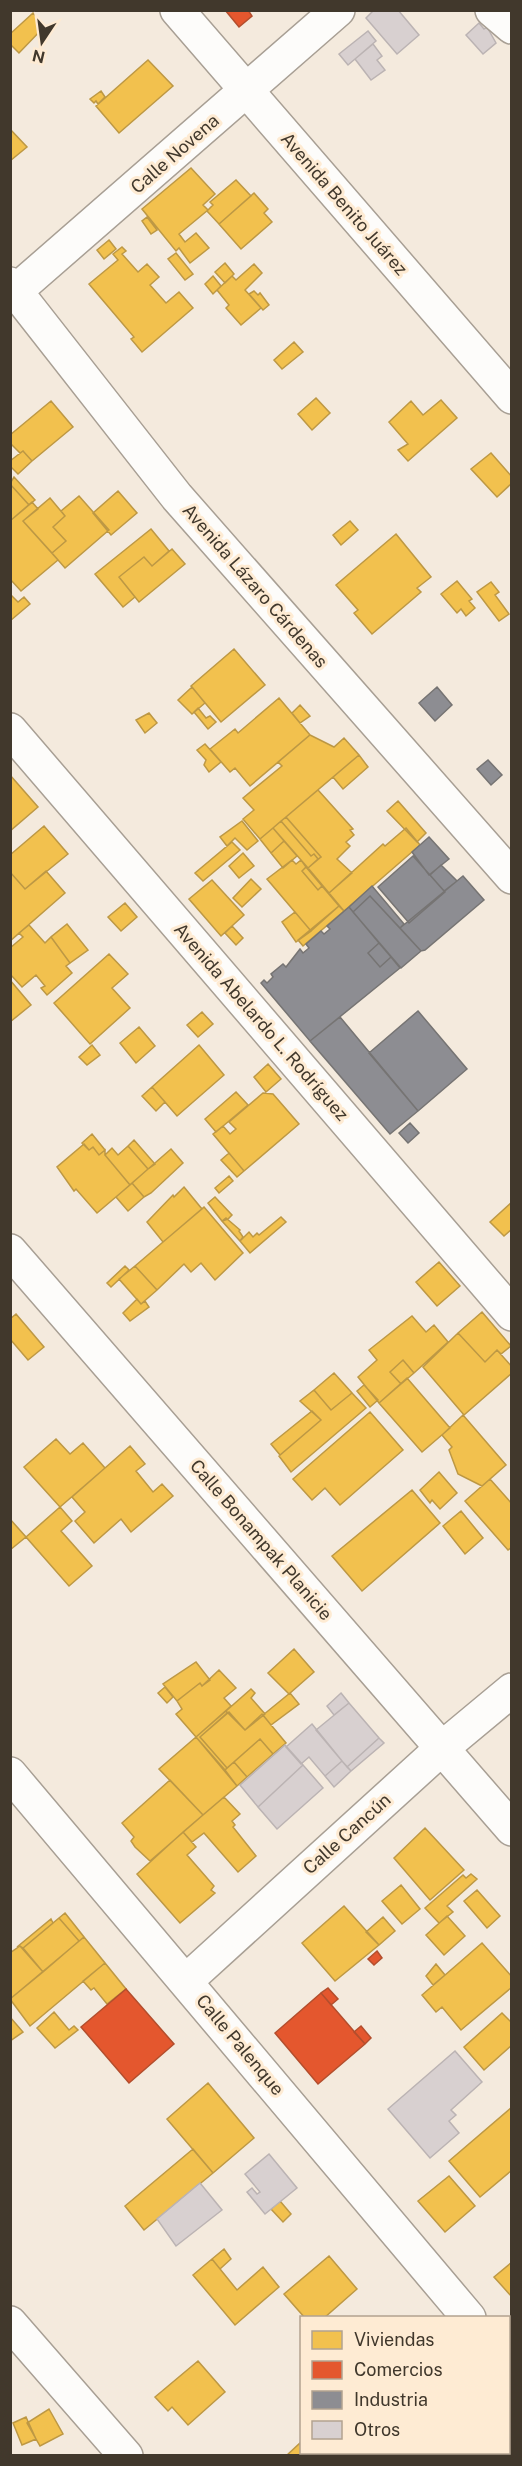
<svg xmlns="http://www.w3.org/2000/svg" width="522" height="2466" viewBox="0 0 522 2466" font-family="'Public Sans',sans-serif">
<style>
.homes{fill:#f2c14e;stroke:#bd9844;stroke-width:1.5}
.shops{fill:#e4572e;stroke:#b34e2d;stroke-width:1.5}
.industry{fill:#8d8d92;stroke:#767473;stroke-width:1.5}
.building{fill:#d8d0d0;stroke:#bbb3b3;stroke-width:1.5}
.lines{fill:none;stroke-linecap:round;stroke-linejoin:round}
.minor-casing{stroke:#a89f94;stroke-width:36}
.minor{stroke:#fdfcfa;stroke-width:33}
.labels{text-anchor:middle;stroke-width:6;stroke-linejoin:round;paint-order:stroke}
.street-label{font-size:18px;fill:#41382c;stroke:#feebd3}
</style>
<rect width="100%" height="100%" fill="#f4eadd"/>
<!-- homes -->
<path class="homes" d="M33,13L45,26L19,53L10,44V34Z
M148,60L173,86L119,133L96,106Z
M101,91L105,97L98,104L96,101L94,103L90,99Z
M10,129L27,147L10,161Z
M191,168L215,194L203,205L208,210L179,234L185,242L196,233L209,248L190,263L179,248L176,251L142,209Z
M236,180L251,196L219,224L207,211L213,205L210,202Z
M254,193L268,209L264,213L272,222L241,249L219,224Z
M147,217L157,230L151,234L142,221Z
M109,240L116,249L104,259L97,250Z
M122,247L126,251L122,254L138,272L147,264L159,277L150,285L166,303L179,292L193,308L142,352L131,339L134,337L89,284L118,260L113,254Z
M176,253L193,274L185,280L168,259Z
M225,263L234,274L225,283L215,272Z
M254,264L262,273L245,290L261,308L241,325L226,308L229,305L217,290L232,276L236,280Z
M213,276L221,286L213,294L205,284Z
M254,291L258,295L260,293L269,305L263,310L249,294Z
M294,342L303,352L282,369L274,360Z
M316,398L330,413L312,430L298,414Z
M441,400L457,418L408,461L398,450L408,444L389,422L411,401L423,415Z
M51,401L73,427L32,461L23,451L20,453L10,443V435Z
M23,451L32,461L18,474L10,466V461Z
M491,453L512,477V483L497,497L471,469Z
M14,477L35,500L29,505L10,484Z
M10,484L29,505L10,521Z
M118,491L137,513L111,535L93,513Z
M79,496L109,530L65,568L52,553L66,541L53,527L65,516L61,511Z
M50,498L65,516L53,527L66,541L52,553L23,521Z
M32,502L38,509L23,521L58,560L21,591L10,579V521Z
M350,521L358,530L341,545L333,535Z
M151,529L169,551L152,566L144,557L119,577L135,597L123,607L95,574Z
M396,534L431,577L417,588L421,592L372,634L354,613L358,610L336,585Z
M172,549L185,564L139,602L119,577L144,557L152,566Z
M457,581L472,599L469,601L475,608L466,616L461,609L457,613L441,594Z
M491,582L499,592L495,595L509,614L499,621L477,592Z
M10,594L18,602L24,597L30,604L10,621Z
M234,649L265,685L221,722L191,686Z
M192,687L205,703L192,714L178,700Z
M279,698L310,735L250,786L235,768L230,772L210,749L235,729L238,733Z
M300,705L310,716L300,723L292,713Z
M198,708L206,718L210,716L216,722L208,729L194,712Z
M149,713L157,723L145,733L136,720Z
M310,735L334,747L344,738L359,755L260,839L243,819L254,810L243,798L282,766L278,762Z
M205,744L221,762L209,772L204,765L206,760L197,750Z
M359,755L368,767L343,789L333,777Z
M10,775L38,807L10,831Z
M318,790L353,829L350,830L354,835L346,842L350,846L337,859L352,873L329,893L308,868L321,857L286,817Z
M398,801L426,833L417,842L387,811Z
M286,817L321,857L318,859L314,854L311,856L281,821Z
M242,821L258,841L247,850L235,838L227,846L220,837Z
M281,821L311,856L314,854L318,859L308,868L273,828Z
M44,826L68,854L25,889L10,872V855Z
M273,828L284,841L271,853L260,839Z
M406,828L420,845L344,911L329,893L383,844L385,846Z
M284,841L297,856L283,868L271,853Z
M232,842L240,850L203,881L195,873Z
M243,853L254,866L239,878L229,866Z
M292,860L296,864L301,860L306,867L302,871L318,890L322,886L339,906L311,931L267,879Z
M306,867L322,886L318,890L302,871Z
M46,871L65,893L10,941V872L25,889Z
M251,879L261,889L242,907L233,898Z
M212,880L244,915L221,936L189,899Z
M125,903L137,917L121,931L108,917Z
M339,906L344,911L303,946L298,940Z
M295,912L311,931L296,942L282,922Z
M67,924L88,950L70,963L51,937Z
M29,925L45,943L51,937L70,963L66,966L72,973L47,995L41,988L45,986L36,975L22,987L10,974V948L23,937L19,933Z
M232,926L243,938L236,945L225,933Z
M109,954L128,974L112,988L130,1008L90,1044L54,1003Z
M10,980L31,1005L10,1022Z
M202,1012L213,1024L198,1037L187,1025Z
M139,1027L155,1046L136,1063L120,1043Z
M92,1045L100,1055L87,1065L79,1057Z
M199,1045L224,1075L177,1116L152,1087Z
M268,1064L281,1079L266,1092L254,1077Z
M152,1087L165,1102L156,1111L142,1096Z
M236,1092L248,1105L216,1132L205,1119Z
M263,1093L273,1094L299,1124L244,1171L213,1134L223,1126L230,1134L236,1129L229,1122Z
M92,1134L105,1150L99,1155L93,1147L89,1150L82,1143Z
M134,1140L155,1164L148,1169L128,1146Z
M84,1144L89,1150L93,1147L99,1155L105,1150V1155L130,1185L97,1213L76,1189L74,1191L57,1167Z
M128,1146L148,1169L130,1185L105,1155L112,1148L118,1155Z
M171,1149L183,1163L151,1193L144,1197L132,1183Z
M229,1153L244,1171L237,1177L221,1160Z
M229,1176L233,1181L219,1193L215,1188Z
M132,1183L144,1197L128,1211L116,1197Z
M184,1187L202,1209L163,1242L147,1222L173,1195L174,1197Z
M215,1197L232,1215L228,1219L222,1221L208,1203Z
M512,1202V1229L504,1236L490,1222Z
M204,1207L243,1253L215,1280L201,1263L191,1272L184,1264L157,1290L135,1266Z
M281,1217L286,1222L250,1253L240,1241L249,1232L253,1237L257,1233L259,1235Z
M226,1218L240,1230L239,1231L243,1237L240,1241L222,1221Z
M439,1262L460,1286L437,1306L416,1282Z
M125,1266L129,1270L111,1287L107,1283Z
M135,1266L157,1290L141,1304L119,1279Z
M137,1299L141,1304L145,1301L149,1307L130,1321L123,1313Z
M482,1312L511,1346L501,1354L497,1350L485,1362L458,1333Z
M16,1314L44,1347L28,1360L10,1339V1319Z
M412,1316L426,1332L434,1325L448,1342L414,1373L403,1360L390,1372L401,1384L379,1403L358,1377L377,1360L369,1350Z
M458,1333L485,1362L497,1350L512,1367V1373L464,1415L423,1367Z
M403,1360L414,1373L401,1384L390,1372Z
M334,1373L352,1393L331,1410L314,1390Z
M407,1378L450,1428L422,1452L379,1403Z
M364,1385L378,1400L370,1407L357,1391Z
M314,1390L331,1410L352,1393L366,1408L291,1472L279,1456L321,1420L300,1401Z
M312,1411L321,1420L280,1455L271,1444Z
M370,1412L403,1450L340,1505L325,1488L312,1500L293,1479Z
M463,1415L506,1465L482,1486L458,1474L449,1450L452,1447L442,1435Z
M56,1439L70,1454L83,1443L105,1468L60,1507L24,1467Z
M130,1446L145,1464L136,1471L153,1492L162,1484L173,1496L131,1532L121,1519L94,1543L75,1521L85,1512L72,1497Z
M439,1472L457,1493L440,1509L432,1500L430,1503L420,1490Z
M490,1479L512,1504V1547L508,1550L465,1501Z
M412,1490L440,1523L362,1591L332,1556Z
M60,1507L72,1521L61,1531L92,1566L69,1586L26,1537Z
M461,1511L483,1538L465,1554L443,1526Z
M10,1519L26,1537L10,1550Z
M294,1649L314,1672L289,1694L268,1673Z
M196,1662L210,1680L202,1686L200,1683L177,1701L163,1684Z
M219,1670L236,1688L224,1698L231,1706L196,1737L176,1714L182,1709L177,1701L200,1683L202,1686Z
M165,1687L173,1697L167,1703L158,1693Z
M251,1689L255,1693L251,1698L265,1714L245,1730L226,1711Z
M290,1693L299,1704L271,1725L263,1715Z
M226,1711L227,1713L200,1737L227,1768L225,1770L196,1737Z
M229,1712L245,1730L262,1714L286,1743L273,1754L260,1739L227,1768L200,1737Z
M196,1737L237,1786L203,1815L159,1769Z
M260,1739L273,1754L247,1777L234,1762Z
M234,1762L247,1777L237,1786L225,1770Z
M170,1780L203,1815L150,1861L135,1847L131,1841L134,1837L122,1823Z
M224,1797L240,1814L232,1821L235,1825L233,1827L256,1856L238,1872L204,1833L192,1842L183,1832Z
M425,1828L464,1870L430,1900L394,1858Z
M183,1832L196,1847L187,1855L214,1886L211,1890L215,1893L180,1923L137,1874Z
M471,1874L477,1879L447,1906L453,1912L439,1923L425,1908L463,1875L466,1878Z
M401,1885L420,1909L402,1924L382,1901Z
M477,1890L500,1916L487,1928L464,1901Z
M344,1906L379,1945L335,1981L302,1943Z
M65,1913L84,1937L79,1941L59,1918Z
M447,1916L465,1936L444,1955L426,1935Z
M383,1917L395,1931L379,1945L366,1932Z
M59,1918L79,1941L43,1972L23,1948Z
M51,1919L53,1923L23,1948L20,1946L17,1947Z
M84,1937L105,1963L30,2026L10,1999Z
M482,1943L512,1977V1987L461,2030L442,2007L436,2012L422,1995Z
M20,1946L43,1972L10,1999V1953Z
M105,1963L126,1989L107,2004L94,1988L91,1990L83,1981Z
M436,1964L445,1975L433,1985L426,1976Z
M54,2012L69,2030L74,2026L78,2030L55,2048L37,2028Z
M502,2013L512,2023V2045L484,2070L464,2047Z
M10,2017L23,2032L10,2041Z
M208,2083L254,2138L213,2173L167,2119Z
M512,2107V2170L480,2197L449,2161Z
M193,2149L213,2173L144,2230L125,2206Z
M449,2176L475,2206L445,2232L418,2201Z
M280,2201L291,2214L283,2222L271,2209Z
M224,2249L231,2259L220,2269L212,2259Z
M329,2256L357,2289L324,2318H305L284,2294Z
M212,2259L237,2290L263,2267L279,2287L235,2325L193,2275Z
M512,2262V2297L494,2277Z
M198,2361L225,2392L188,2425L172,2407L168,2411L155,2397Z
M49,2409L63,2434L40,2446L27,2423Z
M26,2417L36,2439L22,2445L13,2423Z
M300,2443L302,2452L312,2456H286Z
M309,2452H346L348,2456H312Z"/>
<!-- shops -->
<path class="shops" d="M225,10H248L252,16L239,27Z
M377,1951L382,1958L374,1965L368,1959Z
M328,1988L338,1999L331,2005L321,1993Z
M126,1989L174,2044L129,2083L81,2027Z
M321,1993L365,2044L318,2084L275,2033Z
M361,2026L371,2038L365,2044L354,2032Z"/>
<!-- industry -->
<path class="industry" d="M437,687L452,705L435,721L419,703Z
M488,760L502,775L491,785L477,769Z
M429,837L449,859L429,875L412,852Z
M413,856L445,892L409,923L378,887Z
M441,865L457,881L444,891L430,875Z
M463,876L484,900L425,950L421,951L400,928Z
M372,886L404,924L400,928L370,896L353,912L349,907Z
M370,896L421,951L401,968L353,912Z
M349,907L379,943L368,953L380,967L391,957L400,968L310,1041L261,983L264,980L267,983L273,977L271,974L283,964L286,967L300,949L303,953L309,948L306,944L321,931L324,934L330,929L327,926Z
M379,943L391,957L380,967L368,953Z
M418,1011L467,1069L418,1111L369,1053Z
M340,1017L418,1111L390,1134L310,1041Z
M410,1123L419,1133L408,1143L399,1133Z"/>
<!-- building -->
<path class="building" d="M374,10H398L419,35L397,54L366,18Z
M479,23L484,29L487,27L496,43L483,54L466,35Z
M368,31L376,41L348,65L339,54Z
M373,44L382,56L377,60L385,70L371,80L355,59Z
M341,1693L349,1703L334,1715L327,1706Z
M349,1703L379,1738L347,1767L316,1730Z
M312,1724L342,1761L325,1776L309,1757L301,1764L286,1747Z
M379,1738L384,1743L351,1771L347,1767Z
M285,1745L303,1765L258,1807L240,1785Z
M342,1761L351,1771L334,1787L325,1776Z
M303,1765L323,1788L277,1829L258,1807Z
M455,2051L482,2082L451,2110L456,2115L449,2121L459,2133L430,2158L388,2109Z
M269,2154L297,2188L265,2214L247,2192L252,2188L257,2194L260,2192L245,2174Z
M200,2183L222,2210L176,2246L157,2219Z"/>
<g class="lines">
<!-- minor casing -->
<g class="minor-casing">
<path id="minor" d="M177,10L512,397
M492,10L512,27
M10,284L177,497L512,877
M10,296L338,10
M10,730L512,1314
M10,1251L512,1829
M10,1774L469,2318
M186,1981L441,1749L512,1690
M10,2323L126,2456
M508,2365L512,2369"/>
</g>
<!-- minor -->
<use href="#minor" class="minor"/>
</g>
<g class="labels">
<!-- street labels -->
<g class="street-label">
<text transform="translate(175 154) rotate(-41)" y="6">Calle Novena</text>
<text transform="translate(344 204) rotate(49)" y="6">Avenida Benito Juárez</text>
<text transform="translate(255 586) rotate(49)" y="6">Avenida Lázaro Cárdenas</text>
<text transform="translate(261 1022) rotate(49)" y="6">Avenida Abelardo L. Rodríguez</text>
<text transform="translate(261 1540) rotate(49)" y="6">Calle Bonampak Planicie</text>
<text transform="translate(347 1834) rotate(-42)" y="6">Calle Cancún</text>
<text transform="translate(240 2045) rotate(50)" y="6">Calle Palenque</text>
</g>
</g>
<!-- border -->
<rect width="522" height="2466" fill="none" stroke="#41382c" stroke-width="24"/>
<!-- legend -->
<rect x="300" y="2316" width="210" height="138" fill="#feebd3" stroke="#b2a390" stroke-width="1.5"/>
<rect x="312" y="2331" width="30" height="18" fill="#f2c14e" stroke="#b2a390" stroke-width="1.5"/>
<text x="354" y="2346" font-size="18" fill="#41382c">Viviendas</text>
<rect x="312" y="2361" width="30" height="18" fill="#e4572e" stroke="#b2a390" stroke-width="1.5"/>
<text x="354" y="2376" font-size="18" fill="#41382c">Comercios</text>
<rect x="312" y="2391" width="30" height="18" fill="#8d8d92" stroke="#b2a390" stroke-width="1.5"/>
<text x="354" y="2406" font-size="18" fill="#41382c">Industria</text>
<rect x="312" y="2421" width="30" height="18" fill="#d8d0d0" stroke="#b2a390" stroke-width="1.5"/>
<text x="354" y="2436" font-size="18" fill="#41382c">Otros</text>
<!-- north arrow -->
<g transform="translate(42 42) rotate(193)" stroke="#feebd3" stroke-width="4.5" paint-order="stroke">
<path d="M0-4.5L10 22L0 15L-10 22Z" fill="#41382c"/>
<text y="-9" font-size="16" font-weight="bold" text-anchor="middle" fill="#41382c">N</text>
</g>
</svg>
